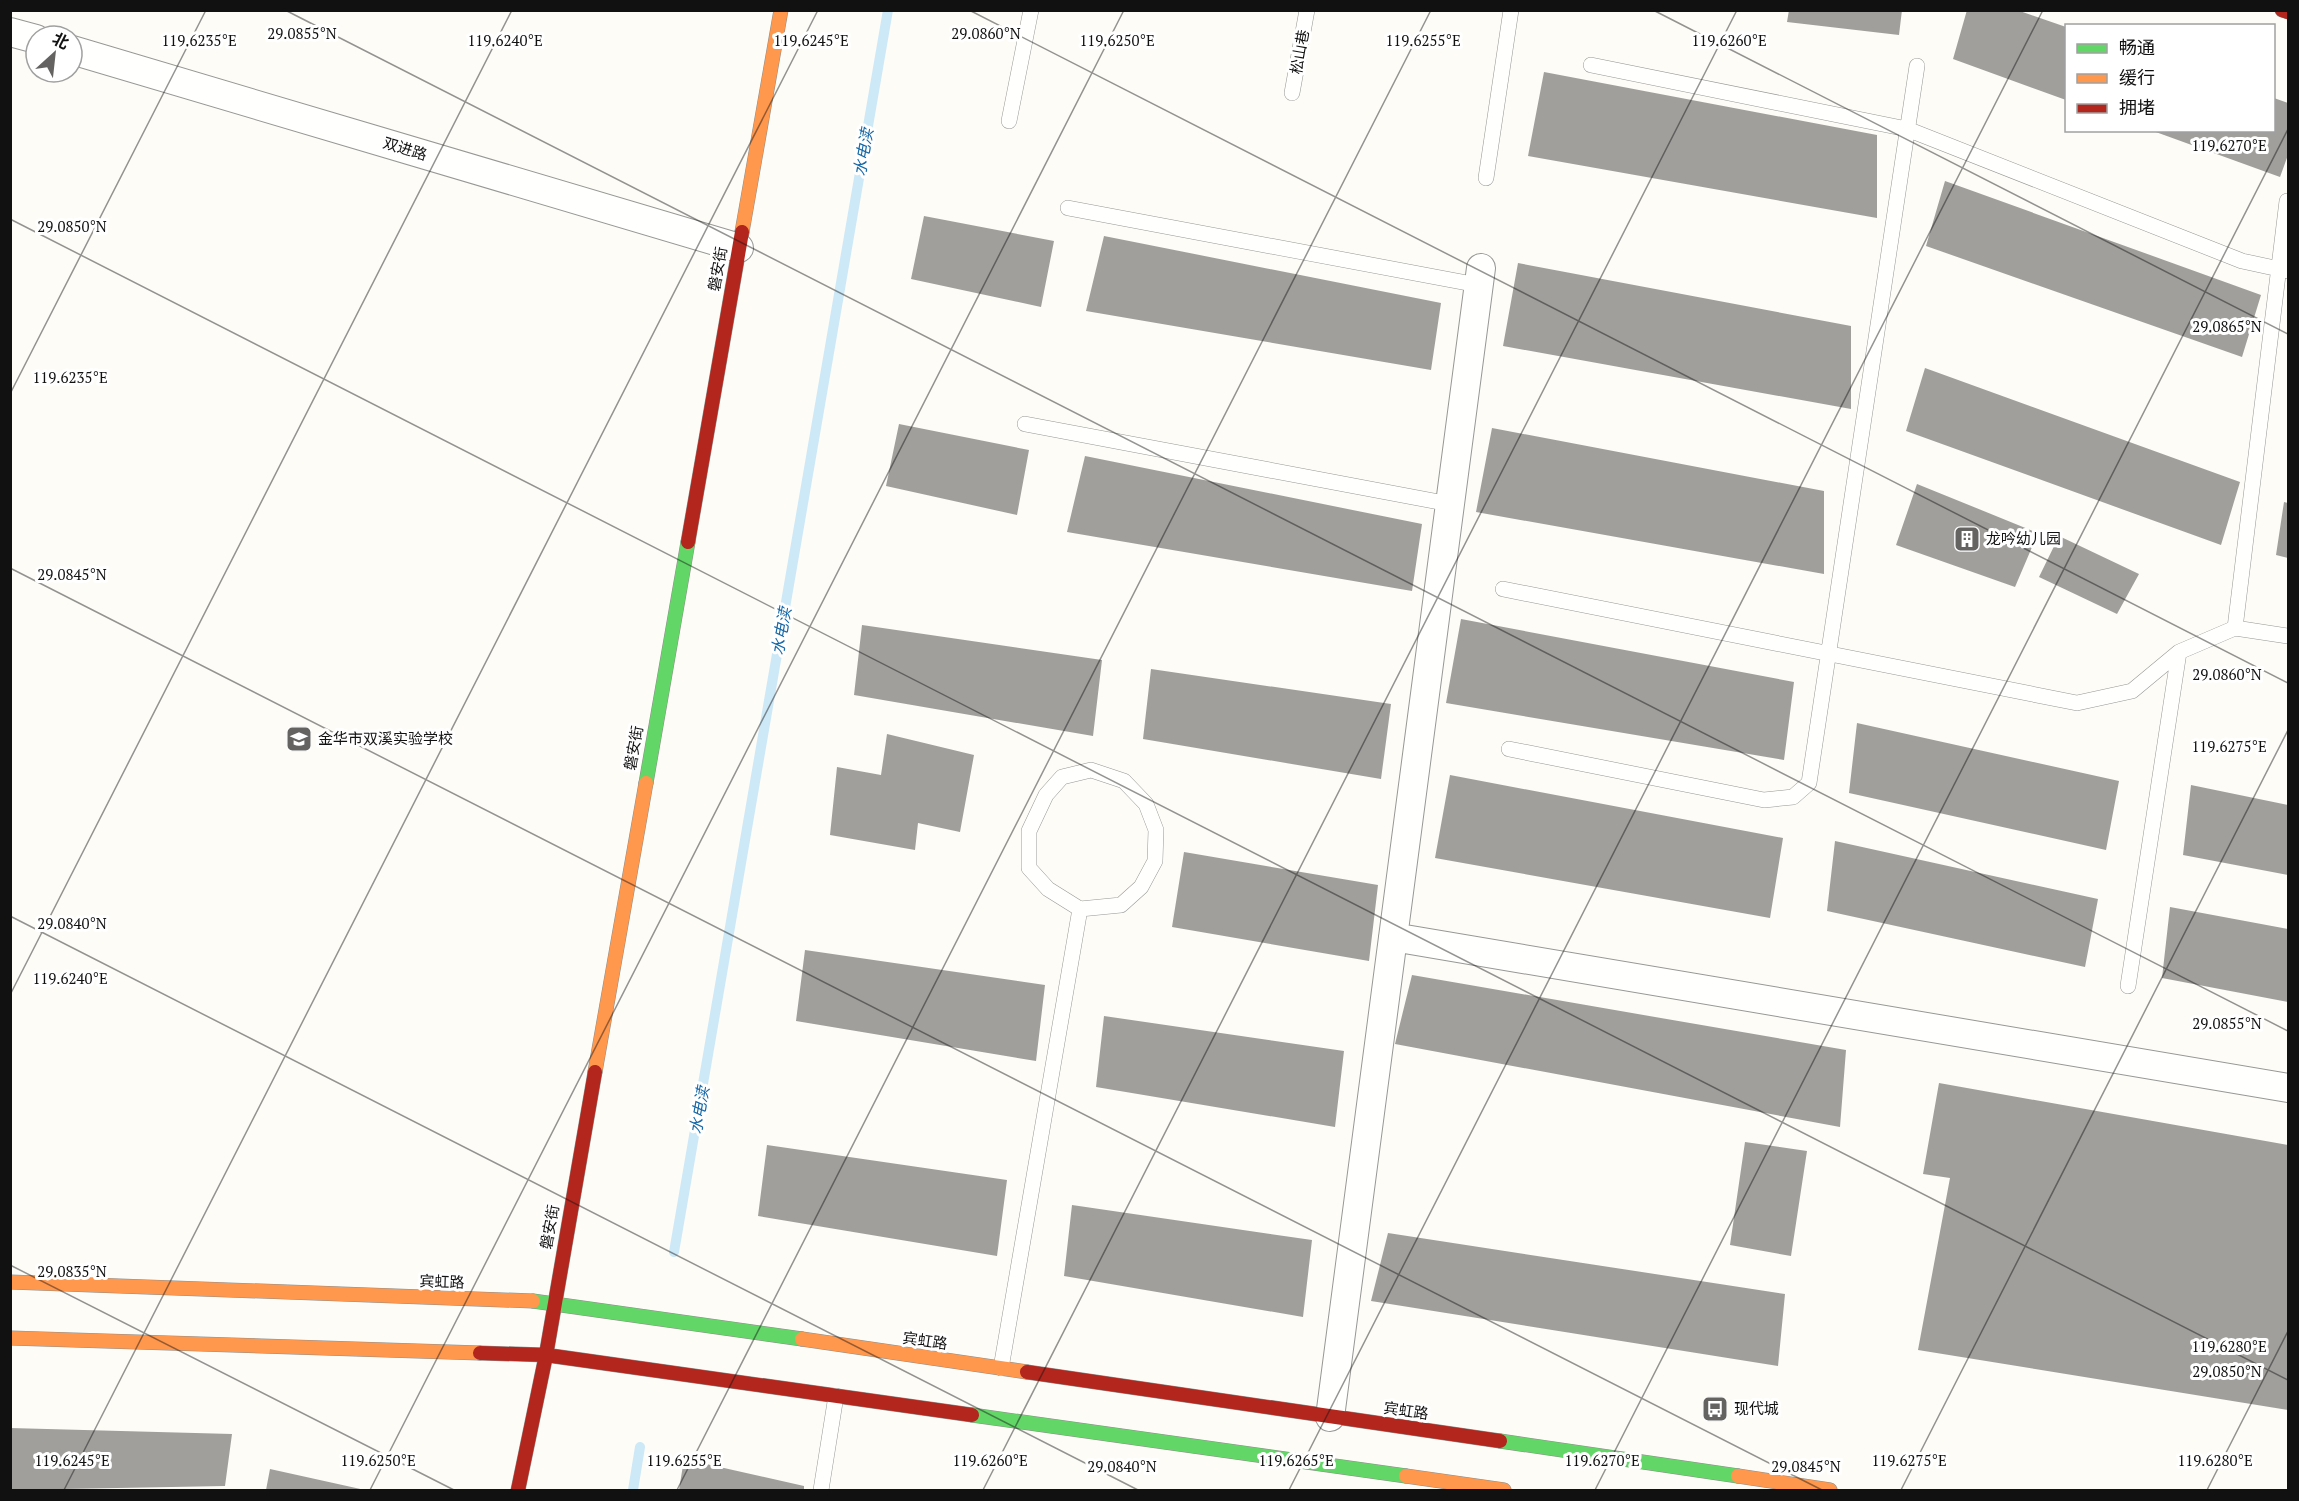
<svg xmlns="http://www.w3.org/2000/svg" width="2299" height="1501" viewBox="0 0 2299 1501" font-family="'PT Serif','Noto Sans SC',serif">
<style>
.lines{fill:none;stroke-linecap:round;stroke-linejoin:round}
.stream{stroke:#cde8f7;stroke-width:10}
.building{fill:#a19f9c}
.lane-casing{stroke:#979795;stroke-width:16}
.street-casing{stroke:#979795;stroke-width:30}
.fast-casing{stroke:#8e8d8b;stroke-width:15}
.slow-casing{stroke:#8e8d8b;stroke-width:15}
.jam-casing{stroke:#8e8d8b;stroke-width:15}
.lane{stroke:#fffffe;stroke-width:15}
.street{stroke:#fffffe;stroke-width:28}
.fast{stroke:#63d668;stroke-width:14}
.slow{stroke:#ff974d;stroke-width:14}
.jam{stroke:#b3261e;stroke-width:14}
.ticks{fill:none;stroke:#111;stroke-width:1.5;stroke-opacity:0.45}
.labels{text-anchor:middle;stroke-width:6;stroke-linejoin:round;paint-order:stroke}
.street-label{font-size:15px;fill:#111;stroke:#fff}
.poi-label{font-size:15px;fill:#111;stroke:#fff;text-anchor:start}
.water-label{font-size:16px;font-style:italic;fill:#1768a6;stroke:#fff}
.ticks-label{font-size:15px;text-anchor:middle;fill:#111;stroke:#fff;stroke-width:6;stroke-linejoin:round;paint-order:stroke}
</style>
<rect width="100%" height="100%" fill="#fdfcf7"/>
<g class="lines">
<!-- stream -->
<path class="stream" d="M674,1252L888,10
M633,1490L640,1447"/>
</g>
<!-- building -->
<path class="building" d="M1789,10H1902L1899,35L1787,22Z
M1967,10H2017L2066,27V100L1953,59Z
M1544,72L1877,135V218L1528,156Z
M2274,98L2288,103V155L2280,177L2153,131L2274,130Z
M1945,181L2261,295L2242,357L1926,246Z
M924,216L1054,241L1041,307L911,279Z
M1104,236L1441,303L1431,370L1086,311Z
M1518,263L1851,326V409L1503,346Z
M1925,368L2240,482L2221,545L1906,431Z
M899,424L1029,450L1017,515L886,486Z
M1492,428L1824,491V574L1476,512Z
M1085,456L1422,524L1412,591L1067,532Z
M1917,484L2038,533L2015,587L1896,545Z
M2284,502L2288,503V558L2276,555Z
M2059,536L2139,574L2117,614L2039,577Z
M1461,619L1794,682L1784,760L1446,703Z
M862,625L1102,660L1093,736L854,695Z
M1151,669L1391,704L1381,779L1143,739Z
M1857,723L2119,781L2106,850L1849,793Z
M887,734L974,755L960,832L918,823L915,850L830,835L837,767L881,775Z
M1450,775L1783,838L1770,918L1435,858Z
M2191,785L2288,805V875L2183,855Z
M1835,841L2098,899L2085,967L1827,911Z
M1184,852L1378,885L1369,961L1172,927Z
M2170,907L2288,929V1002L2162,978Z
M805,950L1045,985L1036,1061L796,1021Z
M1412,975L1846,1050L1840,1127L1395,1044Z
M1104,1016L1344,1051L1335,1127L1096,1087Z
M1939,1083L2288,1145V1410L1918,1350L1950,1178L1923,1174Z
M1745,1142L1807,1151L1791,1256L1730,1245Z
M767,1145L1007,1180L997,1256L758,1216Z
M1072,1205L1312,1240L1303,1317L1064,1276Z
M1388,1233L1785,1294L1778,1366L1371,1301Z
M10,1428L232,1434L225,1486L10,1490Z
M684,1459L804,1486V1490H679Z
M270,1469L365,1490H266Z"/>
<g class="lines">
<!-- lane casing -->
<g class="lane-casing">
<path id="lane" d="M1591,65L1907,129L2242,261L2288,271
M1292,93L1307,10
M1009,121L1031,10
M1486,178L1511,10
M1068,208L1478,285
M1025,424L1450,504
M1503,589L2077,703L2132,691L2179,652L2235,628L2288,636
M2235,628L2287,201
M1509,749L1764,800L1793,797L1809,783L1917,66
M1091,770L1124,781L1146,804L1156,830L1155,861L1141,887L1121,905L1080,909L1048,889L1029,868V831L1046,795L1062,777Z
M2128,986L2179,652
M1001,1368L1080,909
M821,1490L836,1396"/>
</g>
<!-- street casing -->
<g class="street-casing">
<path id="street" d="M10,32L36,39
M72,50L739,248
M1393,937L2288,1088
M1330,1417L1481,268"/>
</g>
<!-- fast casing -->
<g class="fast-casing">
<path id="fast" d="M646,783L688,542
M533,1301L802,1339
M972,1415L1406,1476
M1500,1441L1738,1476"/>
</g>
<!-- slow casing -->
<g class="slow-casing">
<path id="slow" d="M742,232L781,10
M595,1072L646,783
M10,1282L533,1301
M10,1338L480,1353
M802,1339L1027,1372
M1406,1476L1504,1490
M1738,1476L1830,1490"/>
</g>
<!-- jam casing -->
<g class="jam-casing">
<path id="jam" d="M2282,10L2288,12
M688,542L742,232
M480,1353L546,1355L972,1415
M1027,1372L1500,1441
M518,1490L546,1355L595,1072"/>
</g>
<!-- lane -->
<use href="#lane" class="lane"/>
<!-- street -->
<use href="#street" class="street"/>
<!-- fast -->
<use href="#fast" class="fast"/>
<!-- slow -->
<use href="#slow" class="slow"/>
<!-- jam -->
<use href="#jam" class="jam"/>
</g>
<!-- ticks -->
<path class="ticks" d="M285,10L2288,1031M969,10L2288,683M1653,10L2288,334M10,219L2288,1380M10,394L206,10M10,568L1822,1490M10,916L1138,1490M10,995L512,10M10,1265L454,1490M64,1490L818,10M370,1490L1124,10M677,1490L1431,10M983,1490L1737,10M1289,1490L2043,10M1595,1490L2288,129M1901,1490L2288,730M2207,1490L2288,1331"/>
<!-- icons -->
<defs>
<g id="building-square" transform="scale(1.35)"><rect x="-9" y="-9" width="18" height="18" rx="4" fill="#646362" stroke="#fff"/><path d="M-4-6H4V6H1V3H-1V6H-4ZM-2.5-4.3h1.7v1.8h-1.7ZM.8-4.3h1.7v1.8H.8ZM-2.5-1h1.7V.8h-1.7ZM.8-1h1.7V.8H.8Z" fill="#fff"/></g>
<g id="school-square" transform="scale(1.35)"><rect x="-9" y="-9" width="18" height="18" rx="4" fill="#646362" stroke="#fff"/><path d="M0-5L7-2L0 1L-7-2ZM-4 1L0 2.5L4 1V4Q0 6-4 4Z" fill="#fff"/></g>
<g id="bus-square" transform="scale(1.35)"><rect x="-9" y="-9" width="18" height="18" rx="4" fill="#646362" stroke="#fff"/><path d="M-5-6H5V4H4V6H2V4H-2V6H-4V4H-5ZM-3.5-4V0h7V-4ZM-3.5 1.2v1.5H-2V1.2ZM2 1.2v1.5H3.5V1.2Z" fill="#fff"/></g>
</defs>
<g fill-rule="evenodd">
<use href="#building-square" x="1967" y="539"/>
<use href="#school-square" x="299" y="739"/>
<use href="#bus-square" x="1715" y="1409"/>
</g>
<g class="labels">
<!-- street labels -->
<g class="street-label">
<text transform="translate(1300 52) rotate(-80)" y="5">松山巷</text>
<text transform="translate(405 149) rotate(17)" y="5">双进路</text>
<text transform="translate(718 269) rotate(-80)" y="5">磐安街</text>
<text transform="translate(634 748) rotate(-80)" y="5">磐安街</text>
<text transform="translate(550 1227) rotate(-80)" y="5">磐安街</text>
<text transform="translate(442 1282) rotate(2)" y="5">宾虹路</text>
<text transform="translate(925 1341) rotate(8)" y="5">宾虹路</text>
<text transform="translate(1406 1411) rotate(8)" y="5">宾虹路</text>
</g>
<!-- poi labels -->
<g class="poi-label">
<text x="1986" y="544">龙吟幼儿园</text>
<text x="318" y="744">金华市双溪实验学校</text>
<text x="1734" y="1414">现代城</text>
</g>
<!-- water labels -->
<g class="water-label">
<text transform="translate(863 152) rotate(-80)" y="6">水电渎</text>
<text transform="translate(781 631) rotate(-80)" y="6">水电渎</text>
<text transform="translate(699 1110) rotate(-80)" y="6">水电渎</text>
</g>
</g>
<g class="ticks-label">
<text x="302" y="39">29.0855°N</text>
<text x="986" y="39">29.0860°N</text>
<text x="199" y="46">119.6235°E</text>
<text x="505" y="46">119.6240°E</text>
<text x="811" y="46">119.6245°E</text>
<text x="1117" y="46">119.6250°E</text>
<text x="1423" y="46">119.6255°E</text>
<text x="1729" y="46">119.6260°E</text>
<text x="2229" y="151">119.6270°E</text>
<text x="72" y="232">29.0850°N</text>
<text x="2227" y="332">29.0865°N</text>
<text x="70" y="383">119.6235°E</text>
<text x="72" y="580">29.0845°N</text>
<text x="2227" y="680">29.0860°N</text>
<text x="2229" y="752">119.6275°E</text>
<text x="72" y="929">29.0840°N</text>
<text x="70" y="984">119.6240°E</text>
<text x="2227" y="1029">29.0855°N</text>
<text x="72" y="1277">29.0835°N</text>
<text x="2229" y="1352">119.6280°E</text>
<text x="2227" y="1377">29.0850°N</text>
<text x="72" y="1466">119.6245°E</text>
<text x="378" y="1466">119.6250°E</text>
<text x="684" y="1466">119.6255°E</text>
<text x="990" y="1466">119.6260°E</text>
<text x="1296" y="1466">119.6265°E</text>
<text x="1602" y="1466">119.6270°E</text>
<text x="1909" y="1466">119.6275°E</text>
<text x="2215" y="1466">119.6280°E</text>
<text x="1122" y="1472">29.0840°N</text>
<text x="1806" y="1472">29.0845°N</text>
</g>
<!-- border -->
<rect width="2299" height="1501" fill="none" stroke="#111111" stroke-width="24"/>
<!-- legend -->
<rect x="2065" y="24" width="210" height="108" fill="#ffffff" stroke="#a0a0a0" stroke-width="1.5"/>
<rect x="2077" y="44" width="30" height="9" fill="#63d668" stroke="#a0a0a0" stroke-width="1.5"/>
<text x="2119" y="54" font-size="18" fill="#111111">畅通</text>
<rect x="2077" y="74" width="30" height="9" fill="#ff974d" stroke="#a0a0a0" stroke-width="1.5"/>
<text x="2119" y="84" font-size="18" fill="#111111">缓行</text>
<rect x="2077" y="104" width="30" height="9" fill="#b3261e" stroke="#a0a0a0" stroke-width="1.5"/>
<text x="2119" y="114" font-size="18" fill="#111111">拥堵</text>
<!-- north arrow -->
<g transform="translate(54 54) rotate(27)"><circle r="28" fill="#ffffff" stroke="#a0a0a0" stroke-width="1.5"/>
<path d="M0-4.5L10 22L0 15L-10 22Z" fill="#646362"/>
<text y="-9" font-size="16" font-weight="bold" text-anchor="middle" fill="#111111">北</text>
</g>
</svg>
